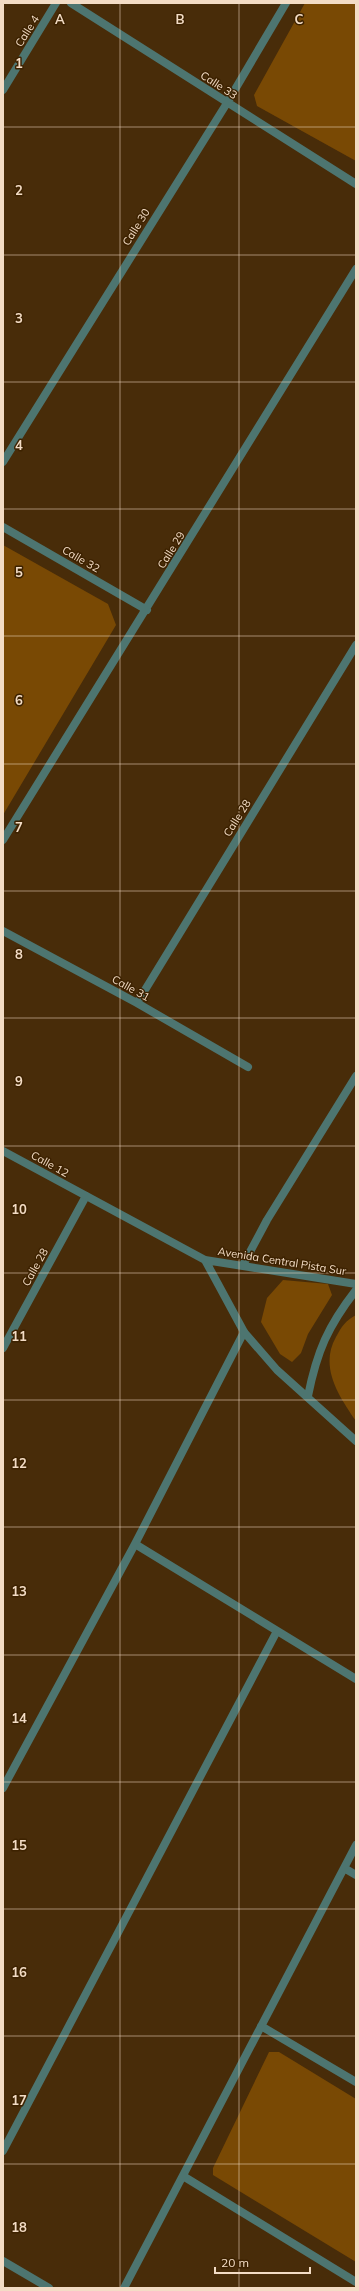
<svg xmlns="http://www.w3.org/2000/svg" width="359" height="2291" viewBox="0 0 359 2291" font-family="Mulish,sans-serif">
<style>
.green{fill:#794904}
.lines{fill:none;stroke-linecap:round;stroke-linejoin:round}
.minor{stroke:#4d7570;stroke-width:8}
.tertiary{stroke:#4d7570;stroke-width:8}
.grid{fill:none;stroke:#f3dcc5;stroke-width:1;stroke-opacity:0.55}
.labels{text-anchor:middle;stroke-width:3;stroke-linejoin:round;paint-order:stroke}
.street-label{font-size:11px;fill:#f3dcc5;stroke:#3d2200}
.grid-label{font-size:13px;text-anchor:middle;font-weight:bold;fill:#f3dcc5;stroke:#3d2200;stroke-width:3;stroke-linejoin:round;paint-order:stroke}
</style>
<rect width="100%" height="100%" fill="#482c09"/>
<!-- green -->
<path class="green" d="M305,3H356V161L257,106L254,95Z
M3,545L108,604L116,625L3,815Z
M283,1280L328,1284L332,1295L308,1334L301,1353L292,1362L280,1354L261,1322L267,1298Z
M356,1315V1421C339,1396 319,1367 336,1337C342,1326 345,1321 356,1315Z
M269,2052H279L356,2099V2262L213,2175V2168Z"/>
<g class="lines">
<!-- minor -->
<path class="minor" d="M71,3L356,184
M3,90L56,3
M3,462L227,103L286,3
M3,527L147,610
M3,840L356,269
M3,931L137,1003L248,1067
M137,1003L356,645
M243,1265L267,1220L356,1076
M3,1348L86,1196
M135,1544L356,1679
M3,1788L135,1544L244,1332
M344,1868L356,1875
M261,2026L356,2082
M3,2151L277,1631
M183,2176L356,2282
M3,2261L49,2288
M124,2288L356,1845"/>
<!-- tertiary -->
<path class="tertiary" d="M3,1151L205,1260L356,1284
M205,1260L244,1332L277,1370L356,1441
M308,1396C317,1351 328,1326 356,1290"/>
</g>
<!-- grid -->
<path class="grid" d="M120,3V2288M239,3V2288M3,127H356M3,255H356M3,382H356M3,509H356M3,636H356M3,764H356M3,891H356M3,1018H356M3,1146H356M3,1273H356M3,1400H356M3,1527H356M3,1655H356M3,1782H356M3,1909H356M3,2036H356M3,2164H356"/>
<g class="labels">
<!-- street labels -->
<g class="street-label">
<text transform="translate(27 31) rotate(-58)" y="4">Calle 4</text>
<text transform="translate(219 85) rotate(33)" y="4">Calle 33</text>
<text transform="translate(136 227) rotate(-58)" y="4">Calle 30</text>
<text transform="translate(171 550) rotate(-58)" y="4">Calle 29</text>
<text transform="translate(81 559) rotate(30)" y="4">Calle 32</text>
<text transform="translate(237 818) rotate(-58)" y="4">Calle 28</text>
<text transform="translate(131 988) rotate(29)" y="4">Calle 31</text>
<text transform="translate(50 1164) rotate(29)" y="4">Calle 12</text>
<text transform="translate(282 1261) rotate(9)" y="4">Avenida Central Pista Sur</text>
<text transform="translate(35 1267) rotate(-61)" y="4">Calle 28</text>
</g>
</g>
<g class="grid-label">
<text x="60" y="24">A</text>
<text x="180" y="24">B</text>
<text x="299" y="24">C</text>
<text x="19" y="68">1</text>
<text x="19" y="195">2</text>
<text x="19" y="323">3</text>
<text x="19" y="450">4</text>
<text x="19" y="577">5</text>
<text x="19" y="705">6</text>
<text x="19" y="832">7</text>
<text x="19" y="959">8</text>
<text x="19" y="1086">9</text>
<text x="19" y="1214">10</text>
<text x="19" y="1341">11</text>
<text x="19" y="1468">12</text>
<text x="19" y="1596">13</text>
<text x="19" y="1723">14</text>
<text x="19" y="1850">15</text>
<text x="19" y="1977">16</text>
<text x="19" y="2105">17</text>
<text x="19" y="2232">18</text>
</g>
<!-- border -->
<rect width="359" height="2291" fill="none" stroke="#f3dcc5" stroke-width="8"/>
<!-- scale -->
<path d="M215 2267v6h95v-6" fill="none" stroke="#f3dcc5" stroke-width="2"/>
<text x="221" y="2267" font-size="12" fill="#f3dcc5" stroke="#3d2200" stroke-width="3" paint-order="stroke">20 m</text>
</svg>
